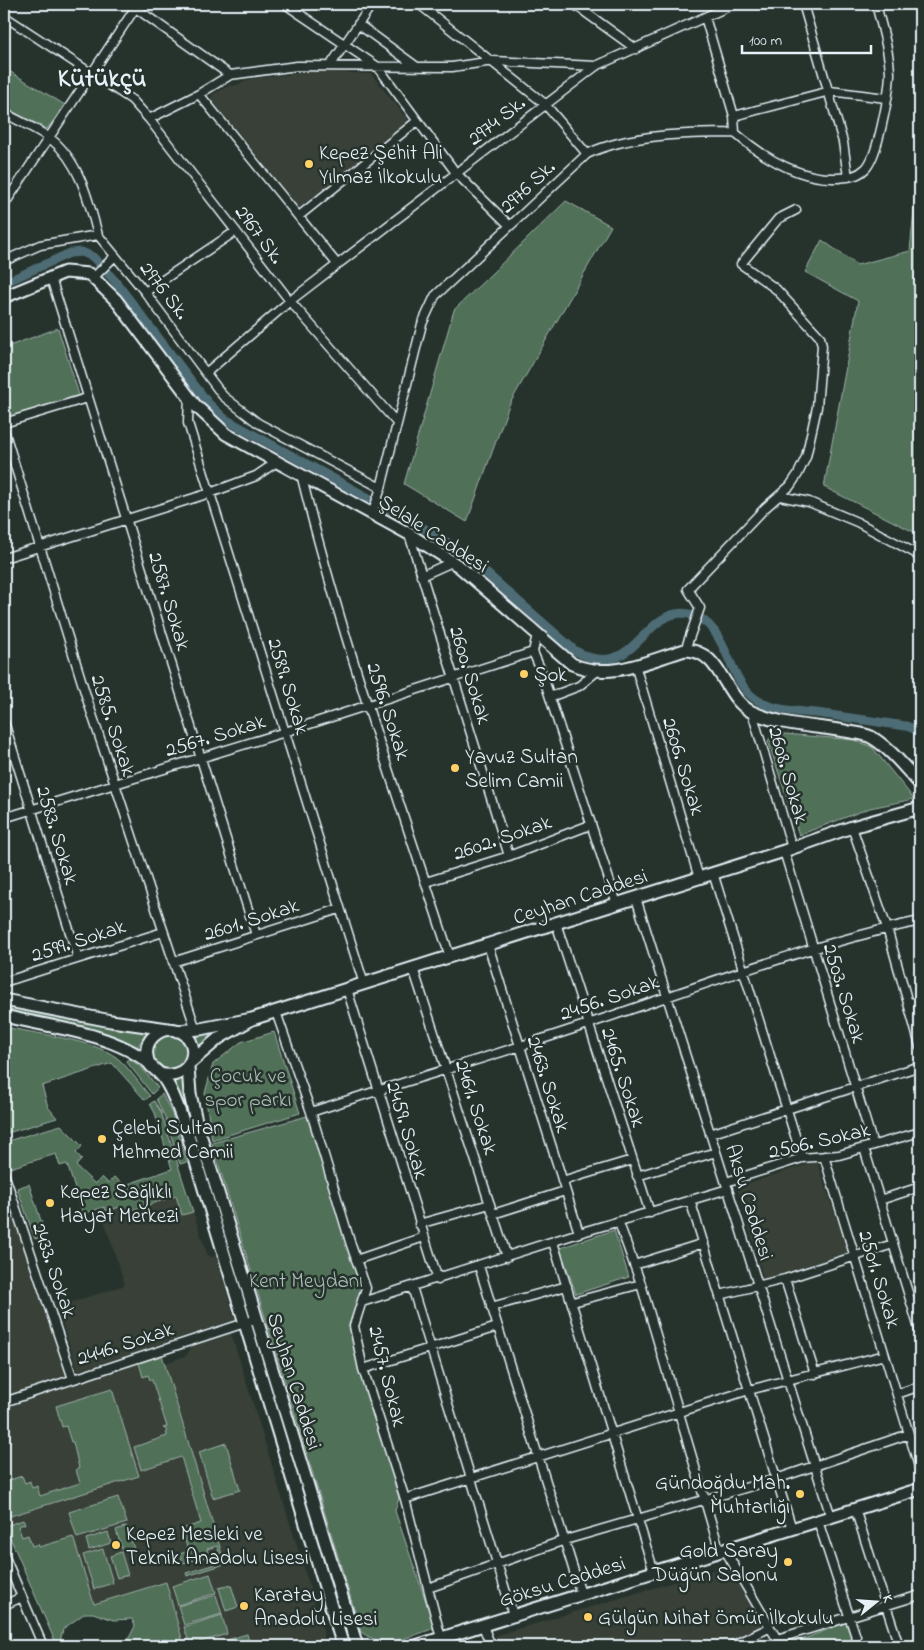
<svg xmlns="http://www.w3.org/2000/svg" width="924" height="1650" viewBox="0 0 924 1650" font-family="'Indie Flower',sans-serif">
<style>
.built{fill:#384137}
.green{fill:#517059;stroke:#9cb0a8}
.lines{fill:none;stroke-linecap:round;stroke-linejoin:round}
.canal{stroke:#4d6c74;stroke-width:9}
.street-casing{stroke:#e8f1f8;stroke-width:11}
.secondary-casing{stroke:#e8f1f8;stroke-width:15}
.street{stroke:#26332d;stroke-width:8}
.secondary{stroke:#26332d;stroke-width:11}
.poi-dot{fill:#ffd166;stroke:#26332d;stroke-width:2}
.labels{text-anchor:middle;stroke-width:5;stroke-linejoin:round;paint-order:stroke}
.street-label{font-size:21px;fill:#e8f1f8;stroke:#26332d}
.poi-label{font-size:21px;fill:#e8f1f8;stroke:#26332d;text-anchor:start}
.park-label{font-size:21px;fill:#acbdb8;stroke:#26332d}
.district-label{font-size:26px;font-weight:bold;fill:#e8f1f8;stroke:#26332d}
</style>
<rect width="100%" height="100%" fill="#26332d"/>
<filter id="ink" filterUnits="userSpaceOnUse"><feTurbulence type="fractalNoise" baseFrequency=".02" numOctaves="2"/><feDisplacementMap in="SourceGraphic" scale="10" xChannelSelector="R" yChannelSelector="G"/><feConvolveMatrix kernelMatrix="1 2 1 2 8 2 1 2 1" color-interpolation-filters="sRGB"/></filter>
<g filter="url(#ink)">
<!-- built -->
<path class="built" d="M318,71L371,74L409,121L299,208L211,99L212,95L230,85L234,86L250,79Z
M817,1161L848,1252L764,1280L737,1187Z
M183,1181L207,1254L211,1257L216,1256L235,1320L78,1371L57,1307L125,1285L100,1208Z
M10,1207L67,1375L4,1397V1209Z
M231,1333L323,1630V1640L318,1646H184L166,1582L45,1618L4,1523V1408L162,1355L165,1363L186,1356L192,1346Z
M730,1565L764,1624L720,1646H496L494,1641L498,1635Z"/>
<!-- green -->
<path class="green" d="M4,68L65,105L47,129L4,107Z
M920,149V535L824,487L858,301L805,272L822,240L857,265L910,251Z
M566,201L611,226L509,405L467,522L404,484L454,310Z
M58,328L79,395L7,418L4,407V348Z
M773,733L855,740L872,747L914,799L870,808L799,835L768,741Z
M4,1005L147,1032L137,1048L107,1036L4,1012Z
M235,1024L199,1049L197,1048L192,1034Z
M4,1027C33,1033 93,1040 116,1057C129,1067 139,1084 150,1096L145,1100L112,1063L42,1086L48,1107L57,1118L4,1134V1085L9,1083L4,1066Z
M274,1032L300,1113L212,1140L205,1093L213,1064L241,1042Z
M153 1052a17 17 0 1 1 34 0a17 17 0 1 1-34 0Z
M129,1058L143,1069L158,1088L152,1094L126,1061Z
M182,1077L250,1315L248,1316L170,1081Z
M162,1094L172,1114L187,1162L180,1164L165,1117L156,1099Z
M154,1101L161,1112L193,1212L182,1215L176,1196L123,1213L120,1207L106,1211L104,1207L83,1214L67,1164L60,1166L56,1154L10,1168L4,1142L61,1125L82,1146L76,1153L82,1159L76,1166L95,1184L102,1177L108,1183L114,1177L125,1185L172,1169L155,1113L150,1104Z
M307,1116L362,1289L349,1326L399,1498L395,1511L435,1628C408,1637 385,1650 361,1632L212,1143Z
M29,1184L46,1236L35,1239L17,1188Z
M614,1230L629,1277L576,1294L560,1248Z
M253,1325L351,1644L348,1645L251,1326Z
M162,1355L225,1564L187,1576L186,1573L222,1562L217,1546L207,1549L209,1556L183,1563L180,1554L188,1551L182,1529L201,1523L181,1457L141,1470L134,1447L167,1436L166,1429L163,1428L167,1427L152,1380H150L148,1375L143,1377L139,1363Z
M112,1389L139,1476L4,1518V1482L22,1476L25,1483L30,1481L32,1488L37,1486L40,1496L80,1483L76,1470L79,1468L73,1442H71L66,1426L62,1427L56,1406Z
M226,1443L240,1490L213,1498L199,1452Z
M118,1497L127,1523L77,1538L69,1512Z
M23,1520L25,1524L18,1526L22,1537L28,1535L32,1546L38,1544L39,1547L73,1537L94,1604L166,1582L184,1646H125L135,1626L132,1619L114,1620L93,1613H85L63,1629L59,1646H57L5,1526Z
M127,1526L134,1549L123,1552L116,1530Z
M108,1532L111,1543L89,1550L86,1539Z
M103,1549L113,1583L94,1589L83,1555Z
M121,1552L128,1575L117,1578L110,1556Z
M210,1574L216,1593L178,1605L172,1586Z
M231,1585L238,1607L226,1611L219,1588Z
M216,1595L222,1614L184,1625L178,1606Z
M222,1615L227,1634L190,1645L184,1627Z
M847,1622L855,1646L788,1645Z
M247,1634L250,1646H207Z"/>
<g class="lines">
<!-- canal -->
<path class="canal" d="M4,283L70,253L82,252L93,257L115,281L208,403L225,419L434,534L461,551L574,650C635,687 642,605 689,614C729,623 726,681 757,700C774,711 796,711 816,713C846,717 876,722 906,726L920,731"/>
<!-- street casing -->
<g class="street-casing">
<path id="street" d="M130,4L230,75
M285,4L378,67L456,173L510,226
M419,4L545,104L587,154
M574,4L636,49
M803,4L843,142L848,177
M4,16L132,100L149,119L290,301L396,422
M705,17L734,116L735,133
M358,24L417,67
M330,66L372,4
M199,94L337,264
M4,113C19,121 37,129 51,139C80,162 89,202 98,235
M734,116L830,91L886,98
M149,119L199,94L230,75L297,66L452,67L493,61L596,66
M4,205L138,4
M299,216L417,121
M4,261L40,245L98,235L145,292L223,396L258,423L381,488
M94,277L115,256
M51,278L256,935
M145,292L236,231
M207,372L290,301L596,66L734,4
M189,397L188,423L364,984
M4,423L87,398
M4,430L88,702L196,1030
M301,474C341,637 398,797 450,957
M780,496L809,502L857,522L915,553L920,559
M372,514L381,488L422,324L435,296L587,154C629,134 689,133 735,133C763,157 799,180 837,178C847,177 857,177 865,169C878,158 889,93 890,75C890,52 881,25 876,4
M409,534L509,856
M4,558L210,493L256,476L278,461
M421,576L452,562
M685,650L700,608L688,589L765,508L790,486L798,474L806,457L817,407L822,346L820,337L776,289L741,264L778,219L796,210
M533,652L542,673L617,904
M635,665L699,878
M550,697L579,686L596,672
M752,712L792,848
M4,722L78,958
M4,818L285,732L533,652L537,634
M852,827L887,928L920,1046
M784,851L873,1145
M713,873L802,1158
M426,882L509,856L590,825
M636,898L831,1517
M556,923L650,1213
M488,945L579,1233
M173,962L339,909
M413,968L507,1257
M4,982L163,932
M347,989L438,1280
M908,1004L920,1000
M276,1012L311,1112L351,1245L366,1288L354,1326L363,1369L405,1499L441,1638
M311,1112C403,1082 496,1055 588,1024C698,987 807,945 920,921
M710,1134L920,1066
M864,1148L920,1332
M824,1156L920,1470
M4,1173L73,1379
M637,1176L716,1152
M562,1181L632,1160
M726,1182L802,1158L839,1155L920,1132
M690,1200L792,1529
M880,1200L920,1187
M493,1214L565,1191
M619,1223L641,1284L720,1552
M419,1224L490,1204
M553,1242L654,1572
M356,1260L424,1237
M634,1265L704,1243
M479,1266L581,1594
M785,1279L815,1374
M412,1287L513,1615
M720,1295L785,1279L893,1244
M362,1302L579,1233L728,1189
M573,1302L641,1284
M491,1307L567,1286
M363,1369L497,1327
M897,1394L920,1386
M4,1402L257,1319
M405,1499L749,1390L885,1355
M855,1509L899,1646
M818,1521L859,1646
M725,1550L781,1646
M4,1555L43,1646
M428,1588L565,1540L776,1479L909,1434
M4,1605L22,1597
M483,1626L491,1646
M777,1639L920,1595
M731,1646L769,1628"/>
</g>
<!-- secondary casing -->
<g class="secondary-casing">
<path id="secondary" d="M4,297L65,272L89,274L116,300L195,405L226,434L409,534L460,567L572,664C610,681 647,661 685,650C722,650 723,698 752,712C779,725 815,726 845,731C853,733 863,733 871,737C890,748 905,768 920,784
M4,1000L111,1021L168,1029
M4,1016C50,1027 112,1033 149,1063
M252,1019L784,851L852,827L920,808
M177,1031L200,1029L252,1019L219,1038L192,1061
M188,1067L190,1094L196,1121L357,1646
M160,1074C194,1083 205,1038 176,1030C160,1026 144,1040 147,1056C148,1066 154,1068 160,1074C172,1086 180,1114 186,1129L343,1646
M416,1646L920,1489"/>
</g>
<!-- street -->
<use href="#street" class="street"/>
<!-- secondary -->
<use href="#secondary" class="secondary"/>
</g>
</g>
<!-- markers -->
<g class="poi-dot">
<circle cx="309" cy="164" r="5"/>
<circle cx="524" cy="674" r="5"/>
<circle cx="455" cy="768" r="5"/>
<circle cx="102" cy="1139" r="5"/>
<circle cx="50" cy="1203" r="5"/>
<circle cx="800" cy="1494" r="5"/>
<circle cx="116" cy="1545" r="5"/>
<circle cx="788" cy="1562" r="5"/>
<circle cx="244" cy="1606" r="5"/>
<circle cx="588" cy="1617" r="5"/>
</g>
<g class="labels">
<!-- street labels -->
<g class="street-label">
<text transform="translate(496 120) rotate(-38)" y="7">2974 Sk.</text>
<text transform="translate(527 186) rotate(-43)" y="7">2976 Sk.</text>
<text transform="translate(260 234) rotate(53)" y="7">2967 Sk.</text>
<text transform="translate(165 290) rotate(52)" y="7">2976 Sk.</text>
<text transform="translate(434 533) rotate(33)" y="7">Şelale Caddesi</text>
<text transform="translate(170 601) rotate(73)" y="7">2587. Sokak</text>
<text transform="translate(471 675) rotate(73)" y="7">2600. Sokak</text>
<text transform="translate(289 686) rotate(73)" y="7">2589. Sokak</text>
<text transform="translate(389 711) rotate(72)" y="7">2596. Sokak</text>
<text transform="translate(114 725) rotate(72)" y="7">2585. Sokak</text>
<text transform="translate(215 735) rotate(-17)" y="7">2567. Sokak</text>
<text transform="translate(684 766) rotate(73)" y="7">2606. Sokak</text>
<text transform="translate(789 775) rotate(74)" y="7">2608. Sokak</text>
<text transform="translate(58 835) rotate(73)" y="7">2583. Sokak</text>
<text transform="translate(502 837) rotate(-19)" y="7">2602. Sokak</text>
<text transform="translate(580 896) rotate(-18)" y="7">Ceyhan Caddesi</text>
<text transform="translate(251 919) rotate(-18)" y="7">2601. Sokak</text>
<text transform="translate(78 940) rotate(-18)" y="7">2599. Sokak</text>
<text transform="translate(845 993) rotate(73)" y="7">2503. Sokak</text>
<text transform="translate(609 997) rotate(-19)" y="7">2456. Sokak</text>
<text transform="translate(624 1077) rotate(72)" y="7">2465. Sokak</text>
<text transform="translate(549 1084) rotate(72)" y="7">2463. Sokak</text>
<text transform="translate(477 1107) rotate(72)" y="7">2461. Sokak</text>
<text transform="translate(408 1130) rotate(73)" y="7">2459. Sokak</text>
<text transform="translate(819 1140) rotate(-13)" y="7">2506. Sokak</text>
<text transform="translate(750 1202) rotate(73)" y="7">Aksu Caddesi</text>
<text transform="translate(55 1270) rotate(71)" y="7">2433. Sokak</text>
<text transform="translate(880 1279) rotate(73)" y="7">2501. Sokak</text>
<text transform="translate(125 1343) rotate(-18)" y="7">2446. Sokak</text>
<text transform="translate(388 1376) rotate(76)" y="7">2457. Sokak</text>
<text transform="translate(295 1381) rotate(73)" y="7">Seyhan Caddesi</text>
<text transform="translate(562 1581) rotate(-17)" y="7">Göksu Caddesi</text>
</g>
<!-- poi labels -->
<g class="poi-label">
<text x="319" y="159">Kepez Şehit Ali<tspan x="319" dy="24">Yılmaz İlkokulu</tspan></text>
<text x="534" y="681">Şok</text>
<text x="465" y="763">Yavuz Sultan<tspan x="465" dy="24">Selim Camii</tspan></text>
<text x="112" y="1134">Çelebi Sultan<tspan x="112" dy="24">Mehmed Camii</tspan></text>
<text x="60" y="1198">Kepez Sağlıklı<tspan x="60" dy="24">Hayat Merkezi</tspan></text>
<text x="790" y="1489" text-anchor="end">Gündoğdu Mah.<tspan x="790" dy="24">Muhtarlığı</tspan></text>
<text x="126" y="1540">Kepez Mesleki ve<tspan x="126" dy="24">Teknik Anadolu Lisesi</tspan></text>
<text x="778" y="1557" text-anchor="end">Gold Saray<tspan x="778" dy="24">Düğün Salonu</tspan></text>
<text x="254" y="1601">Karatay<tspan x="254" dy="24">Anadolu Lisesi</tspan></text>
<text x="598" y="1624">Gülgün Nihat Ömür İlkokulu</text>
</g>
<!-- park labels -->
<g class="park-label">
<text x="248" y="1082">Çocuk ve<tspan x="248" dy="24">spor parkı</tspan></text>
<text x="306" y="1287">Kent Meydanı</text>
</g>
<!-- district labels -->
<g class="district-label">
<text x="102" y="86">Kütükçü</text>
</g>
</g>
<!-- margin -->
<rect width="924" height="1650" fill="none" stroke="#26332d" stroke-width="20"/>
<rect x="10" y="10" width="904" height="1630" fill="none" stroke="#e8f1f8" stroke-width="2" filter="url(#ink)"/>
<!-- north arrow -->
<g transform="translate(876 1602) rotate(73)" stroke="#26332d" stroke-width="4" paint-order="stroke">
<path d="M0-4L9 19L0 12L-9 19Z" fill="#e8f1f8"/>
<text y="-8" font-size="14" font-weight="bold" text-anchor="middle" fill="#e8f1f8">K</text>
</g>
<!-- scale -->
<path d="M742 45v8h129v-8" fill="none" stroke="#e8f1f8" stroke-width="2.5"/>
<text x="749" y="45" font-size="15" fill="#e8f1f8" stroke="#26332d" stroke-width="4" paint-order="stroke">100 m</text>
</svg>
